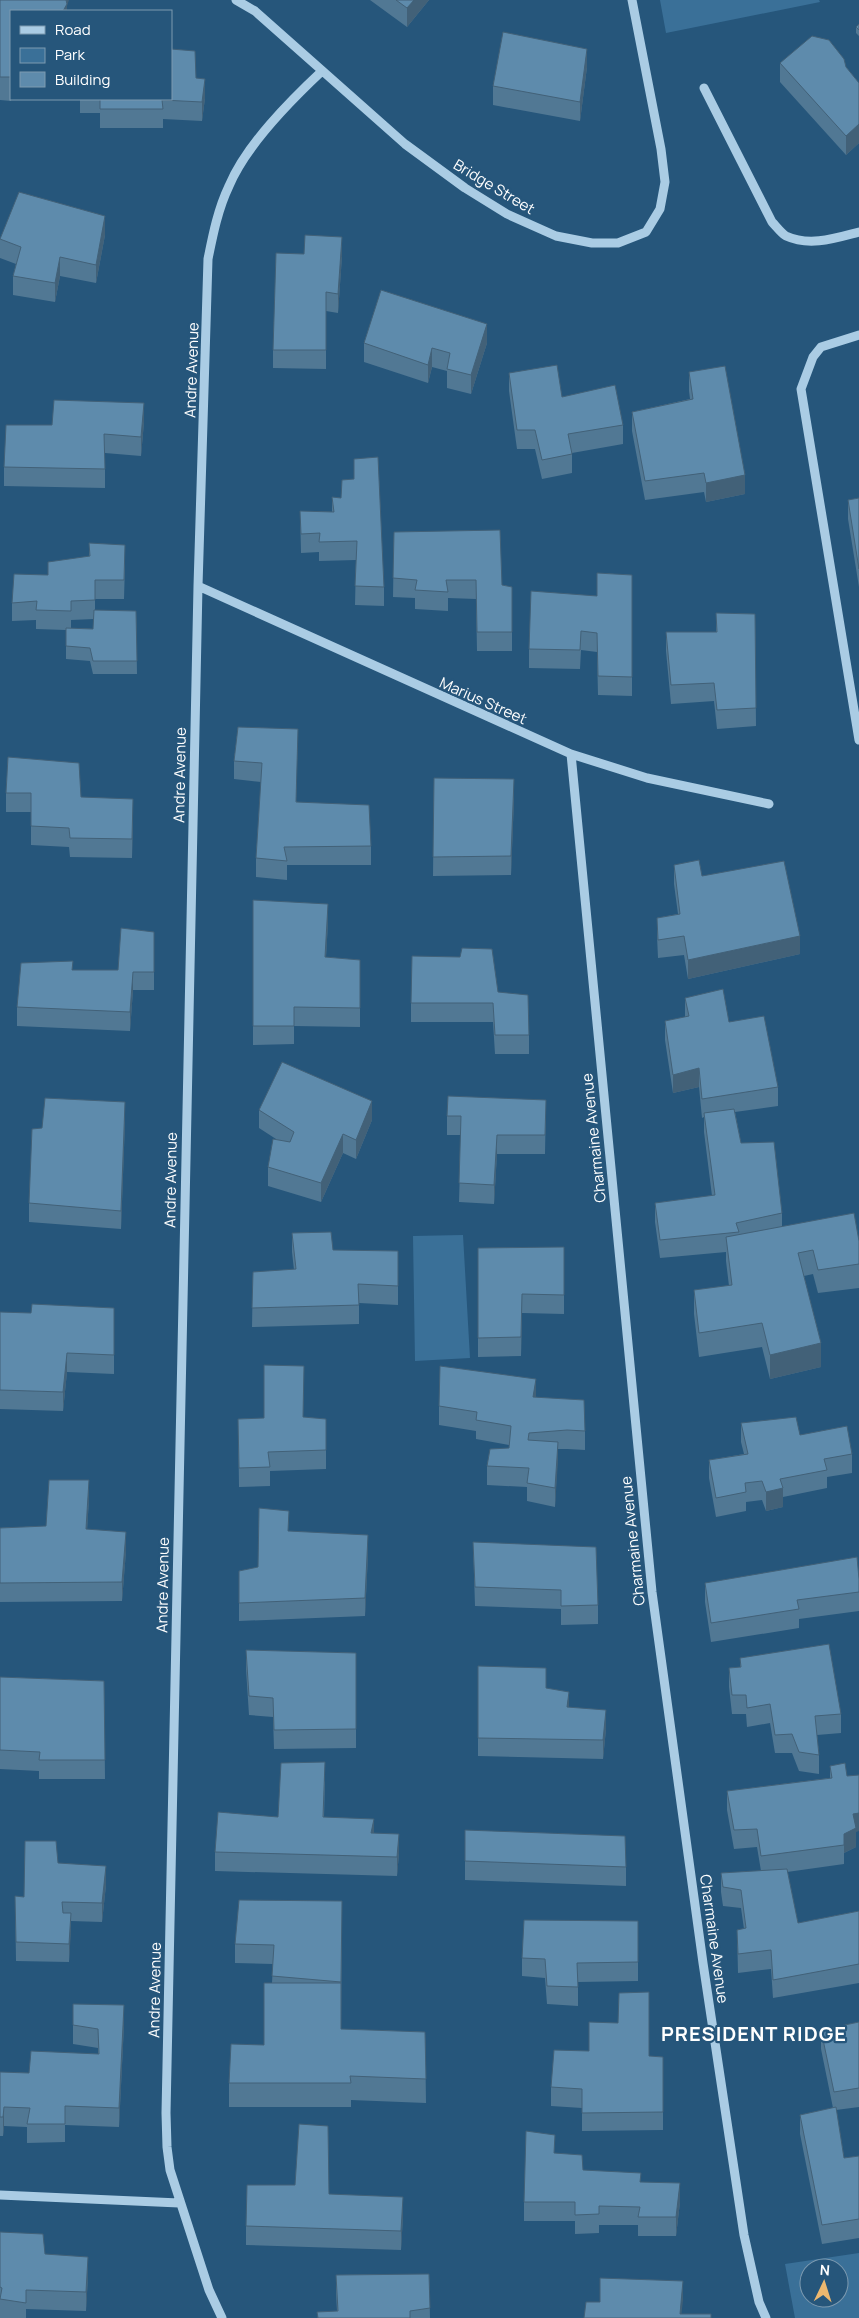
<svg xmlns="http://www.w3.org/2000/svg" width="859" height="2318" viewBox="0 0 859 2318" font-family="Manrope,sans-serif">
<style>
.green{fill:#3a7098;fill-rule:evenodd}
.lines{fill:none;stroke-linecap:round;stroke-linejoin:round}
.minor{stroke:#aacce4;stroke-width:9}
.wall{fill:#517894;fill-rule:evenodd}
.shaded-wall{fill:#426178}
.building{fill:#5e8bac;stroke:#426178}
.labels{text-anchor:middle;stroke-width:4.5;stroke-linejoin:round;paint-order:stroke}
.street-label{font-size:15px;fill:#fff;stroke:#26567b}
.district-label{font-size:20px;font-weight:bold;letter-spacing:1px;fill:#fff;stroke:#26567b}
</style>
<rect width="100%" height="100%" fill="#26567b"/>
<!-- green -->
<path class="green" d="M660,0H819L820,2L666,33Z
M463,1235L470,1358L415,1361L413,1236Z
M859,2253V2318H795L785,2264ZM809,2268H839V2298H809Z"/>
<g class="lines">
<!-- minor -->
<path class="minor" d="M236,0L255,11L405,144L465,188L507,214L556,236L592,243H618L646,232L660,209L665,182L661,149L632,0
M704,88L772,222C776,226 781,233 786,236C810,247 836,238 859,232
M859,335L821,347L813,357L801,389L859,740
M198,586L571,754L647,778L769,804
M571,754L652,1592L703,1963L744,2235L759,2302L766,2318
M0,2195L179,2203
M222,2318L209,2290L170,2170L167,2147L166,2113L198,586L208,259C213,234 218,209 229,186C246,145 290,101 322,71"/>
</g>
<!-- wall -->
<path class="wall" d="M0,0L67,6V11H11V101L0,100Z
M370,0H429L407,27Z
M859,24V36L856,33V27Z
M780,63L846,67L859,83V143L846,155L780,82Z
M587,67L580,121L493,105V86Z
M196,78L205,98L202,121L163,119V128H100V113H80V99H171Z
M105,235L96,283L60,276L55,302L13,295V276L16,264L0,258V239Z
M342,256L338,313L326,311V369L273,368V350Z
M364,343H487L471,394L447,388V371L432,367L428,383L364,362Z
M689,372L745,494L706,502L704,492L645,500L632,431V412L690,399L689,391Z
M509,373L623,425V444L572,453V473L542,479L535,449H517L509,391Z
M144,422L141,456L105,453V488L4,486V467L52,425Z
M332,497L384,587V606L355,605L356,560L319,561V552L301,553L300,511L332,512Z
M859,498V587L848,519V500Z
M394,532L502,585L512,587V651H477L476,599L448,598V611L415,609V598L393,597Z
M89,543L125,564L124,599H95V610L136,611L137,674H93L90,661L66,659V630L36,629V620L12,621V603L48,575L89,557ZM94,619L93,629L71,628V620Z
M597,573L632,575V696L598,695L597,652L581,650L580,669L529,668V649L597,596Z
M716,613L755,614L756,726L717,729L714,701L671,704L666,651V632H716Z
M238,727L297,802L371,846V865H287V880L256,877V858L261,782L234,779V761Z
M8,757L81,797L133,818L132,858L70,857L69,847L31,845V812H6V793Z
M434,778L514,798L511,875L433,876Z
M674,865L702,876L800,954L688,979L684,955L658,958L657,936V918L678,914L674,884Z
M253,900L328,922L326,957L360,960V1027L294,1026V1044L253,1045Z
M154,932V990H133L130,1031L17,1026V1007L73,970H118Z
M498,992L529,1035V1054H495L493,1022H411V1003Z
M685,998L729,1022L778,1087V1106L735,1112L741,1143L782,1213V1226L859,1241V1288L818,1293L813,1274L804,1276L821,1367L770,1379L762,1347L699,1357L694,1314V1290L729,1286L726,1261V1252L660,1258L655,1222V1203L712,1196L704,1132V1117L702,1118L699,1087L673,1093L665,1040V1021L685,1017Z
M546,1100L545,1154H497L494,1204L459,1202L461,1135H447V1116Z
M259,1110L372,1120L356,1159L343,1153L321,1202L268,1186V1167L276,1139L259,1128Z
M125,1121L121,1229L29,1222V1203Z
M292,1233L333,1250L398,1251V1305L359,1303V1324L252,1327L253,1272L294,1270L292,1252Z
M564,1247V1314L522,1313L521,1356L478,1357V1248Z
M0,1312L114,1355V1374L67,1372L63,1411L0,1409Z
M536,1397L585,1431V1450L567,1449H558L555,1507L527,1501V1487L487,1485V1466L509,1448V1445L476,1439V1431L439,1425V1406Z
M303,1417L326,1419V1469L270,1471V1486L239,1487L238,1419Z
M741,1423L800,1435L852,1454V1473L827,1477V1488L783,1497V1507L766,1511L762,1500L746,1502V1511L716,1517L709,1478V1460L744,1454L741,1442Z
M89,1499L87,1530L126,1551L122,1601L0,1602V1528L46,1526Z
M289,1531L368,1554L365,1616L239,1621V1571L258,1567Z
M473,1542L598,1605V1624L561,1625V1609L475,1606Z
M859,1579V1611L799,1619V1628L711,1642L705,1602V1583Z
M246,1650L356,1653V1748L274,1749L273,1717L249,1715L246,1669Z
M740,1658L841,1714V1733L817,1735L819,1755V1774L799,1771L792,1753H775L770,1723L747,1727L746,1714H732L729,1687V1668L740,1667Z
M478,1666L546,1688L569,1707L606,1729L603,1759L478,1756Z
M0,1677L104,1681L105,1779H39V1771L0,1769Z
M830,1766L847,1776L856,1832V1847L844,1853V1864L787,1872L798,1923L859,1911V1983L773,1998L771,1969L738,1973L737,1930L744,1929L741,1908L723,1906L721,1892V1873L761,1871L757,1847L734,1849L727,1810V1791L830,1778Z
M325,1781L324,1817L374,1833L399,1853L397,1876L215,1871V1852L278,1817Z
M465,1830L626,1867V1886L465,1880Z
M58,1863L106,1885L102,1922L71,1921L69,1962L16,1961L15,1896L24,1897Z
M342,1901L341,2029L425,2032L426,2103L351,2100V2107H229V2083L264,2045L272,1983L273,1964L235,1963V1944Z
M638,1921V1981L578,1982V2006L547,2004L545,1978L522,1976V1958Z
M73,2004L124,2024L119,2127L65,2125V2142L27,2143V2127L4,2126L3,2136H0V2072L29,2073L98,2054V2048L73,2044Z
M859,2022V2107L836,2110L844,2158L859,2156V2238L822,2244L800,2134V2115L833,2108L821,2049V2030Z
M649,2056L663,2057V2130L582,2131V2108L551,2106V2087Z
M555,2153L583,2170L641,2182L680,2202L676,2236H638V2225H599V2233L575,2234V2221H524V2202Z
M329,2194L403,2216L401,2250L246,2245V2226Z
M0,2232L88,2276L86,2311L26,2309V2318H0Z
M429,2274L430,2318H317L337,2311L336,2294V2275Z"/>
<!-- shaded-wall -->
<path class="shaded-wall" d="M65,0H69L67,6V11H63Z
M414,0H429L407,27V8Z
M587,49V67L580,121V102Z
M11,76L12,99L11,101Z
M205,79V98L202,121V102Z
M859,124V143L846,155V136Z
M105,216V235L96,283V265Z
M342,237V256L338,313V294Z
M60,257V276L55,302V283Z
M487,324V343L471,394V375Z
M432,348V367L428,383V365Z
M144,403V422L141,456V437Z
M745,475V494L706,502V483Z
M514,779V798L511,875V856Z
M133,799V818L132,858V839Z
M328,904V922L325,976V957Z
M800,936V954L688,979V960Z
M133,972V990L130,1031V1012Z
M699,1068V1087L673,1093V1075Z
M372,1101V1120L356,1159V1140Z
M125,1102V1121L121,1229V1211Z
M343,1134V1153L321,1202V1183Z
M497,1135V1154L494,1204V1185Z
M522,1294V1313L521,1356V1337Z
M821,1343V1367L770,1379V1355Z
M67,1353V1372L63,1411V1392Z
M536,1379V1398L533,1397Z
M558,1442V1461L555,1507V1488Z
M89,1480V1499L86,1548V1529Z
M783,1488V1507L766,1511V1492Z
M126,1532V1551L122,1601V1582Z
M368,1535V1554L365,1616V1598Z
M569,1692V1711L567,1707Z
M606,1710V1729L603,1759V1740Z
M859,1813V1831L856,1832V1847L844,1853V1834L853,1814Z
M374,1819V1837L371,1833Z
M399,1834V1853L397,1876V1857Z
M106,1866V1885L102,1922V1903Z
M71,1913V1932L69,1962V1944Z
M124,2005V2024L119,2127V2108Z
M4,2107V2126L3,2136V2117Z
M680,2183V2202L676,2236V2217Z
M403,2197V2216L401,2250V2231Z
M88,2257V2276L86,2311V2292Z
M683,2281V2300L681,2318H680Z"/>
<!-- building -->
<path class="building" d="M0,0H66L67,4L63,11H11V77H0Z
M396,0H414L407,8Z
M859,24V30L856,27Z
M503,32L587,49L580,102L493,86Z
M812,36L829,40L844,59L846,67L859,83V124L846,136L780,63Z
M171,49L195,51L196,78L205,79L202,102L162,100L163,109H100V99H171Z
M19,192L105,216L96,265L60,257L55,283L13,276L21,247L0,239Z
M305,235L342,237L338,294L326,292V350H273L276,253L304,254Z
M381,290L487,324L471,375L447,369L450,353L432,348L428,365L364,343Z
M557,365L562,397L615,385L623,425L568,434L572,454L542,460L535,430H517L509,373Z
M725,366L745,475L706,483L704,473L645,481L632,412L693,399L689,372Z
M54,400L144,403L141,437L104,434L105,469L4,467L6,425H52Z
M378,457L384,587L355,586L357,541L319,542L320,533L301,534L300,511L334,512L332,497L341,498L342,480L354,479V459Z
M859,498V569L848,500Z
M500,530L502,585L512,587V632H477L476,580H446L448,592L415,590L417,580L393,578L394,532Z
M89,543L125,545L124,580H95V600L71,601V611L36,610L37,601L12,603L14,574L48,575V562L90,556Z
M597,573L632,575V677L598,676L597,633L581,631L580,650L529,649L531,591L597,596Z
M94,610L136,611L137,661H93L90,648L66,646V628L93,629Z
M716,613L755,614L756,708L717,710L714,683L671,685L666,632H717Z
M238,727L298,729L296,802L369,805L371,846L284,847L287,861L256,858L262,763L234,761Z
M8,757L79,763L81,797L133,799L132,839L70,838L69,828L31,826V793H6Z
M434,778L514,779L511,856L433,857Z
M699,860L702,876L784,861L800,936L688,960L684,936L658,940L657,918L680,914L674,865Z
M253,900L328,904L325,957L360,960V1008L294,1007V1026H253Z
M121,928L154,932V972H133L130,1012L17,1007L21,963L73,961L72,970H118Z
M462,948L492,949L498,992L528,995L529,1035H495L493,1003H411L412,956L460,957Z
M723,989L729,1022L764,1016L778,1087L702,1099L699,1068L673,1075L665,1021L689,1016L685,998Z
M282,1062L372,1101L356,1140L343,1134L321,1183L268,1167L273,1139L290,1142L294,1132L259,1110Z
M448,1096L546,1100L545,1135H497L494,1185L459,1183L461,1116H447Z
M45,1098L125,1102L121,1211L29,1203L32,1129L42,1128Z
M734,1109L741,1143L774,1142L782,1213L736,1223L739,1232L660,1240L655,1203L715,1195L704,1113Z
M854,1213L859,1241V1264L818,1270L813,1250L798,1253L821,1343L770,1355L762,1323L699,1333L694,1290L732,1285L726,1237Z
M331,1232L333,1250L398,1251V1286L358,1284L359,1305L252,1308L253,1272L296,1269L292,1233Z
M564,1247V1295L522,1294L521,1337L478,1338V1248Z
M32,1304L114,1308V1355L67,1353L63,1392L0,1390V1312L31,1313Z
M264,1365L304,1366L303,1417L326,1419V1450L268,1452L270,1467L239,1468L238,1419L264,1418Z
M440,1366L536,1379L533,1397L584,1400L585,1431L567,1430L529,1433L528,1440L558,1442L555,1488L527,1483L529,1468L487,1466L490,1449L509,1448L511,1426L476,1420L477,1412L439,1406Z
M796,1417L800,1435L847,1426L852,1454L824,1459L827,1470L780,1479L783,1488L766,1492L762,1481L745,1483L746,1492L716,1498L709,1460L748,1454L741,1423Z
M49,1480H89L86,1529L126,1532L122,1582L0,1583V1528L46,1526Z
M259,1508L289,1511L288,1531L368,1535L365,1598L239,1603V1571L258,1567Z
M473,1542L596,1547L598,1605L561,1606V1590L475,1587Z
M857,1557L859,1579V1592L797,1600L799,1609L711,1623L705,1583Z
M829,1644L841,1714L815,1716L819,1755L799,1752L792,1734L775,1735L770,1704L747,1708L746,1695H732L729,1668L741,1667L740,1658Z
M246,1650L356,1653V1729L274,1730L273,1698L249,1696Z
M478,1666L546,1668V1688L569,1692L567,1707L606,1710L603,1740L478,1738Z
M0,1677L104,1681L105,1760H39L40,1752L0,1750Z
M325,1762L323,1817L374,1819L371,1833L399,1834L397,1857L215,1852L218,1812L278,1817L281,1763Z
M845,1763L847,1776L859,1775V1813L853,1814L856,1828L844,1834V1845L761,1856L757,1829L734,1830L727,1791L832,1778L830,1766Z
M465,1830L625,1836L626,1867L465,1861Z
M25,1841H56L58,1863L106,1866L102,1903L62,1902L63,1913H71L69,1944L16,1942L15,1896L24,1897Z
M787,1869L798,1923L859,1911V1964L773,1980L771,1950L738,1954L737,1930L746,1928L741,1890L723,1887L721,1873Z
M239,1900L342,1901L341,1982L272,1976L274,1945L235,1944Z
M524,1920L638,1921V1962L577,1963L578,1987L547,1986L545,1959L522,1958Z
M264,1983H341V2029L425,2032L426,2079L350,2076L351,2083H229L231,2044L264,2045Z
M649,1992V2056L663,2057V2112L582,2113V2089L551,2087L554,2050L589,2051V2022L618,2023L619,1993Z
M73,2004L124,2005L119,2108L65,2106V2124H27L30,2108L4,2107L3,2117H0V2072L29,2073L31,2051L99,2054L98,2029L73,2025Z
M859,2022V2088L834,2092L821,2030Z
M836,2107L844,2158L859,2156V2219L822,2225L800,2115Z
M299,2124L328,2126L329,2194L403,2197L401,2231L246,2226L247,2185H295Z
M526,2131L555,2135L554,2153L582,2155L583,2170L641,2173L640,2182L680,2183L676,2217H638L640,2207L599,2206V2214L575,2215V2202H524Z
M0,2232L43,2234L45,2254L88,2257L86,2292L26,2290V2303L0,2299L2,2288L0,2287Z
M429,2274L430,2308L410,2311V2318H318L317,2312L338,2311L336,2275Z
M600,2278L683,2281L680,2314H711V2318H584L586,2302H600Z"/>
<g class="labels">
<!-- street labels -->
<g class="street-label">
<text transform="translate(494 187) rotate(31)" y="5">Bridge Street</text>
<text transform="translate(192 370) rotate(-88)" y="5">Andre Avenue</text>
<text transform="translate(483 701) rotate(24)" y="5">Marius Street</text>
<text transform="translate(180 775) rotate(-89)" y="5">Andre Avenue</text>
<text transform="translate(594 1138) rotate(-96)" y="5">Charmaine Avenue</text>
<text transform="translate(171 1180) rotate(-89)" y="5">Andre Avenue</text>
<text transform="translate(633 1541) rotate(-96)" y="5">Charmaine Avenue</text>
<text transform="translate(163 1585) rotate(-89)" y="5">Andre Avenue</text>
<text transform="translate(714 1939) rotate(82)" y="5">Charmaine Avenue</text>
<text transform="translate(155 1990) rotate(-89)" y="5">Andre Avenue</text>
</g>
<!-- district labels -->
<g class="district-label">
<text x="754" y="2041">PRESIDENT RIDGE</text>
</g>
</g>
<!-- legend -->
<rect x="10" y="10" width="162" height="90" fill="#26567b" stroke="#7d9ab0"/>
<rect x="20" y="26" width="25" height="8" fill="#aacce4" stroke="#7d9ab0"/>
<text x="55" y="35" font-size="15" fill="#ffffff">Road</text>
<rect x="20" y="48" width="25" height="15" fill="#3a7098" stroke="#7d9ab0"/>
<text x="55" y="60" font-size="15" fill="#ffffff">Park</text>
<rect x="20" y="72" width="25" height="15" fill="#5e8bac" stroke="#7d9ab0"/>
<text x="55" y="85" font-size="15" fill="#ffffff">Building</text>
<!-- north arrow -->
<g transform="translate(824 2283) rotate(4)"><circle r="24" fill="#26567b" stroke="#7d9ab0"/>
<path d="M0-4L9 19L0 12L-9 19Z" fill="#edb86f"/>
<text y="-8" font-size="14" font-weight="bold" text-anchor="middle" fill="#ffffff">N</text>
</g>
</svg>
